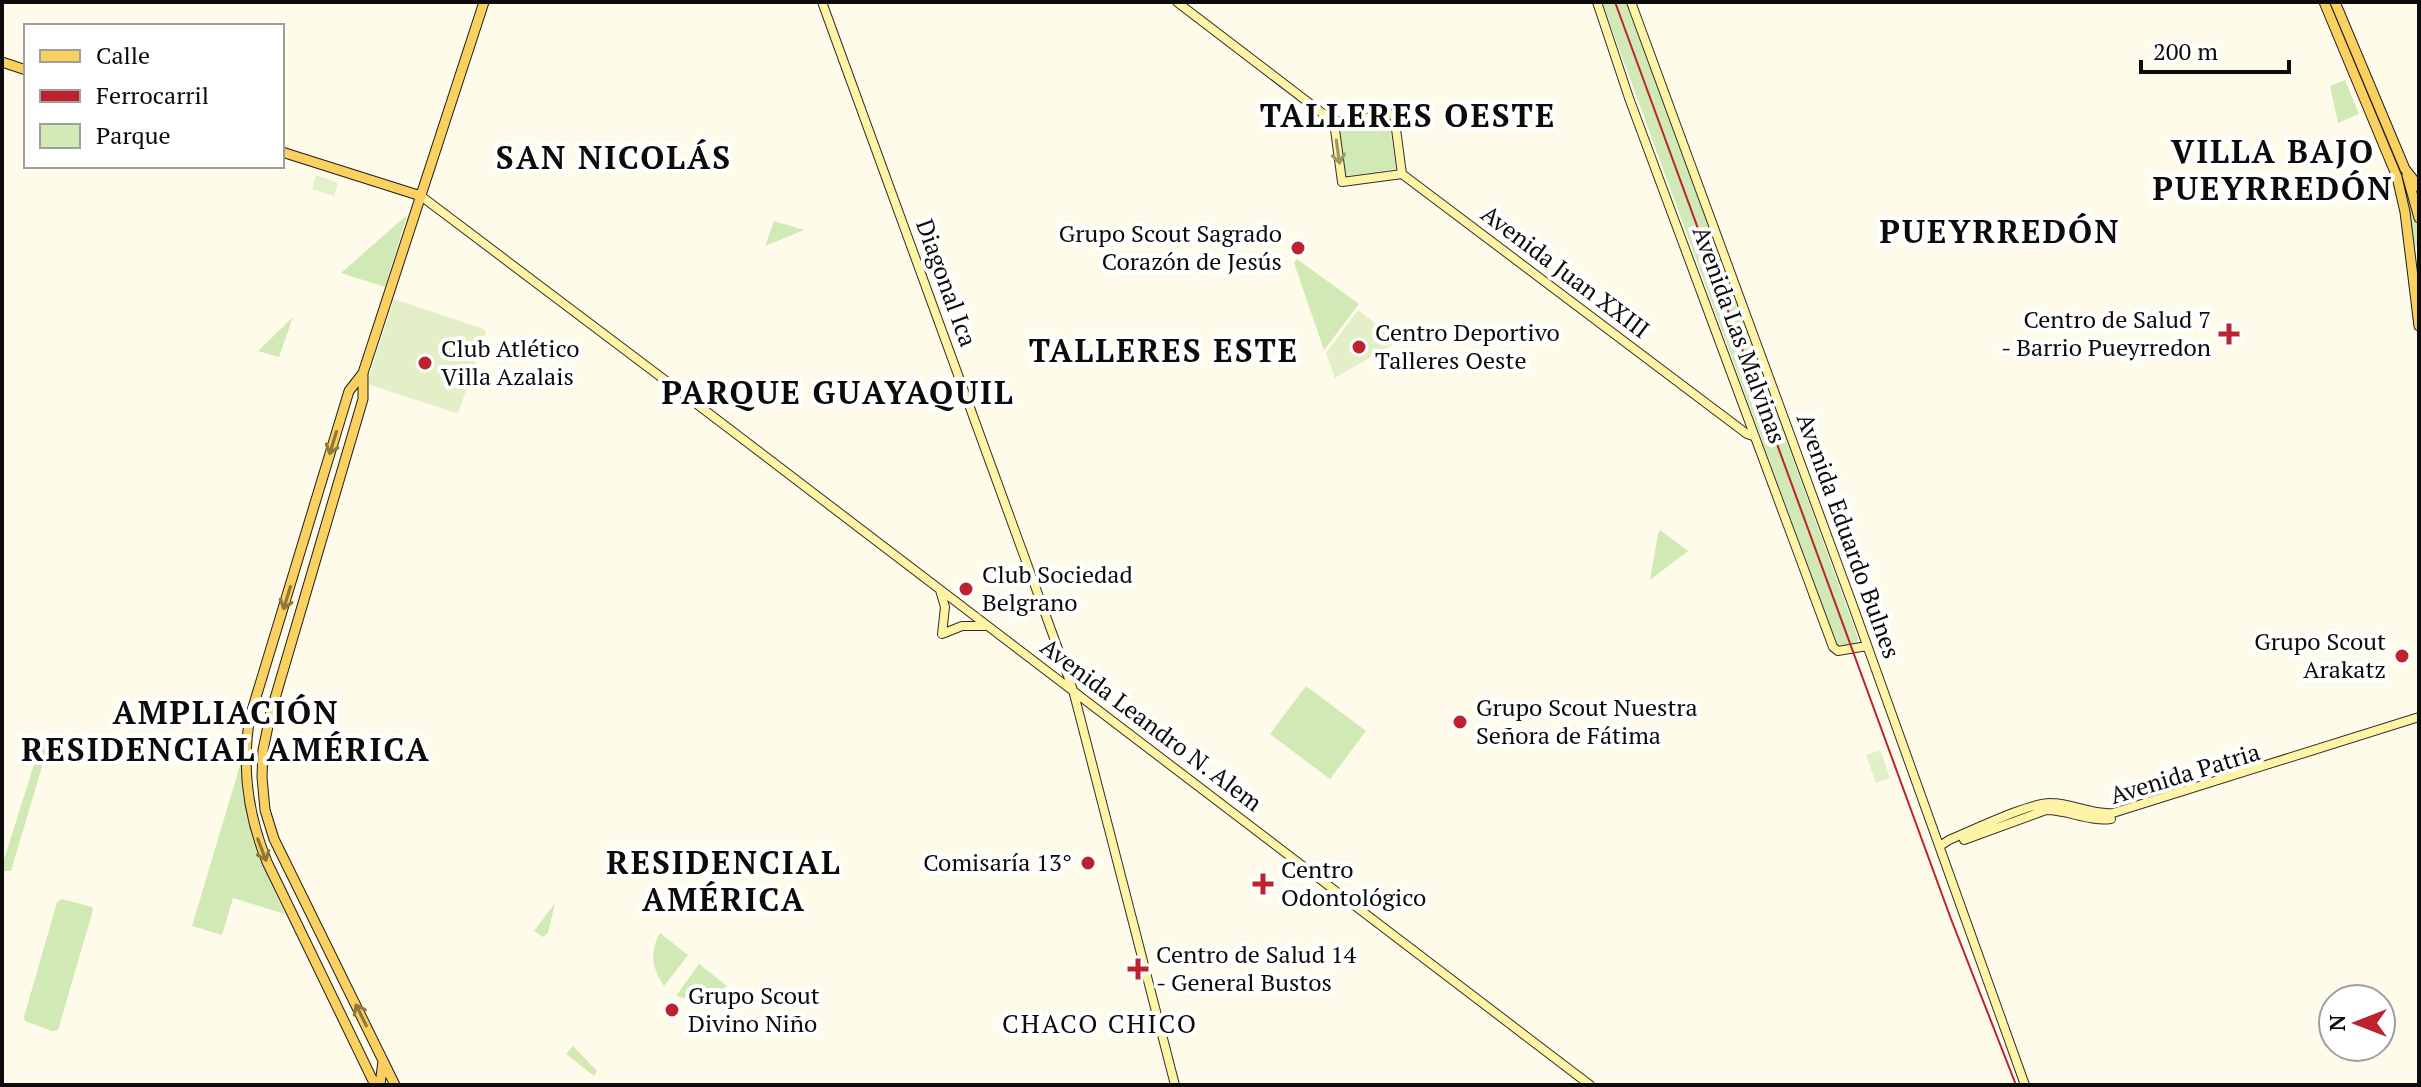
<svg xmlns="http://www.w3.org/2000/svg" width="2421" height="1087" viewBox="0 0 2421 1087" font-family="'PT Serif',serif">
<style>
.green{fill:#d1e9b5}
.pitch{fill:#e3f0c7}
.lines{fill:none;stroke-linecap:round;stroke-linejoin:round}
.secondary-casing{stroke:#2e2e2e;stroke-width:10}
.primary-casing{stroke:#1d1d1d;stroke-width:11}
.secondary{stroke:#fff3a6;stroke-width:8}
.primary{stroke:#fad160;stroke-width:9}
.rail{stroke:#bd232e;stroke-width:2}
.oneway{stroke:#9e9768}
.oneway2{stroke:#8f783a}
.poi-dot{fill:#bd232e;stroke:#fff;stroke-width:3}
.labels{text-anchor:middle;stroke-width:8;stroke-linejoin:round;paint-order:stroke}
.poi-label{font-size:24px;fill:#0c0c0c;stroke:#fff;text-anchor:start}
.street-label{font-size:24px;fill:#0c0c0c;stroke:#fff}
.neighbourhood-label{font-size:26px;letter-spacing:2px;fill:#0c0c0c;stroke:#fff}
.district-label{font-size:32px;font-weight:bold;letter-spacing:2px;fill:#0c0c0c;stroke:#fff}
</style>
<rect width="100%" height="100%" fill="#fffbeb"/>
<!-- green -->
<path class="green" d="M1602,2H1627L1858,638L1857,643L1843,647L1837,645Z
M2345,80L2359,114L2338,123L2330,86Z
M1389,120L1396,169L1346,176L1339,126Z
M2386,134L2399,157L2419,230V246L2415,247L2406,202Z
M407,215L385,287L341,273Z
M774,221L804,230L765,246Z
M1297,259L1359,304L1324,350L1294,263Z
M293,317L279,357L258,351Z
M1660,530L1688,551L1650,580L1658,534Z
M1306,686L1366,731L1330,779L1270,734Z
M47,740L49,743L11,871H3L2,866L41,742Z
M244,752C241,817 258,857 285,914L233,898L222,935L192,926Z
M62,899L92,907L93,910L58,1030L52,1031L25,1021L24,1017L57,902Z
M555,903L548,933L543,937L534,931Z
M660,933L688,955L664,986C652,968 649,952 660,933Z
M699,964L727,986C712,1000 696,1002 676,996Z
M573,1046L597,1071L594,1076L566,1054Z"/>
<!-- pitch -->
<path class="pitch" d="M316,175L338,183L334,196L312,189Z
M394,299L484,329L486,332L459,411L456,413L370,385L368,380Z
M1358,310L1398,341L1335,378L1326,353Z
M1880,750L1890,778L1876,783L1866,755Z"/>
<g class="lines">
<!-- secondary casing -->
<g class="secondary-casing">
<path id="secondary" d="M822,2L1073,690L1175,1085
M1177,2L1334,122L1342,182L1402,174
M1597,2L1629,98L1833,647L1838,651L1867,646
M1631,2L1853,606L2025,1085
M1334,122L1394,114L1402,174L1747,434L1753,436
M421,196L698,405L1590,1085
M940,590L945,607L942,634
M942,634L962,626H987
M1964,840L2046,810C2068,810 2089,822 2111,819
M1940,846L1949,840C1971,831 2031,802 2051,803C2072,803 2092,815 2113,813L2419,717"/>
</g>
<!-- primary casing -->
<g class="primary-casing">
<path id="primary" d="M2324,2L2397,177L2405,212L2419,326
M2335,2L2405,169L2419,187
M2,62L26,70
M282,152L421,196
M2407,175L2419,218
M363,373L349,391L250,717C241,767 248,815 267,862L375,1085
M380,1085L383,1061
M395,1085L274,839L265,810L262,777L263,750L271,712L363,399V373L484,2"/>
</g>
<!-- secondary -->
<use href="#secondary" class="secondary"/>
<!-- primary -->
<use href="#primary" class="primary"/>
<!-- rail -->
<path class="rail" d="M1615,2L1951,919L2016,1085"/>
</g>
<!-- one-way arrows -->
<defs><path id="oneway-shaft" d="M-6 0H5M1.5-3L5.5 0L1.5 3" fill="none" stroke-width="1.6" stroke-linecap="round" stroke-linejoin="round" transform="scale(2)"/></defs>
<use class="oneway" href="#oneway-shaft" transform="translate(1338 152) rotate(82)"/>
<g class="oneway2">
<use href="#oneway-shaft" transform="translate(333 443) rotate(107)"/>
<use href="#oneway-shaft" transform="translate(287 598) rotate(107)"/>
<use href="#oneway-shaft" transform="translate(262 850) rotate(69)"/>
<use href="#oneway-shaft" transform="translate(361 1015) rotate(-116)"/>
</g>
<!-- markers -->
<g class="poi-dot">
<circle cx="1298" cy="248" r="8"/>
<path d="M2225 322h8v8h8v8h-8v8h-8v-8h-8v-8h8z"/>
<circle cx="1359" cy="347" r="8"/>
<circle cx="425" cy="363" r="8"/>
<circle cx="966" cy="589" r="8"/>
<circle cx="2402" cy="656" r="8"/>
<circle cx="1460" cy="722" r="8"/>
<circle cx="1088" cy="863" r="8"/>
<path d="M1259 872h8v8h8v8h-8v8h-8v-8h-8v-8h8z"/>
<path d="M1134 957h8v8h8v8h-8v8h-8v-8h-8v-8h8z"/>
<circle cx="672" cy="1010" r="8"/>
</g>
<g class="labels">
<!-- poi labels -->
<g class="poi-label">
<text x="1282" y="242" text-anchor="end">Grupo Scout Sagrado<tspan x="1282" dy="28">Corazón de Jesús</tspan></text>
<text x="2211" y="328" text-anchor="end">Centro de Salud 7<tspan x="2211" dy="28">- Barrio Pueyrredon</tspan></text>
<text x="1375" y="341">Centro Deportivo<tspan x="1375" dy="28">Talleres Oeste</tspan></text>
<text x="441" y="357">Club Atlético<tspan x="441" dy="28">Villa Azalais</tspan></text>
<text x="982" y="583">Club Sociedad<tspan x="982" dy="28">Belgrano</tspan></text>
<text x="2386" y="650" text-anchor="end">Grupo Scout<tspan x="2386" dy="28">Arakatz</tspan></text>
<text x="1476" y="716">Grupo Scout Nuestra<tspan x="1476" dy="28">Señora de Fátima</tspan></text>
<text x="1072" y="871" text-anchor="end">Comisaría 13°</text>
<text x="1281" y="878">Centro<tspan x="1281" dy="28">Odontológico</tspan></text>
<text x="1156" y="963">Centro de Salud 14<tspan x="1156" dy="28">- General Bustos</tspan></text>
<text x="688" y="1004">Grupo Scout<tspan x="688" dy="28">Divino Niño</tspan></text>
</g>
<!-- street labels -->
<g class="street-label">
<text transform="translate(1565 272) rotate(37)" y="8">Avenida Juan XXIII</text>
<text transform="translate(946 283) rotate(70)" y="8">Diagonal Ica</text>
<text transform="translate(1739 335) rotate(70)" y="8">Avenida Las Malvinas</text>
<text transform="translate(1848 536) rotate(70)" y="8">Avenida Eduardo Bulnes</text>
<text transform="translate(1151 725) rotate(37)" y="8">Avenida Leandro N. Alem</text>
<text transform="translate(2185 774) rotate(-17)" y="8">Avenida Patria</text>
</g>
<!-- neighbourhood labels -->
<g class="neighbourhood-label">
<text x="1100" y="1033">CHACO CHICO</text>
</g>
<!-- district labels -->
<g class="district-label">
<text x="1408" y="127">TALLERES OESTE</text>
<text x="2273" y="163">VILLA BAJO<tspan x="2273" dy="37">PUEYRREDÓN</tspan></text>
<text x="614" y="169">SAN NICOLÁS</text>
<text x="2000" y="243">PUEYRREDÓN</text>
<text x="1164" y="362">TALLERES ESTE</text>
<text x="838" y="404">PARQUE GUAYAQUIL</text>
<text x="226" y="724">AMPLIACIÓN<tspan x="226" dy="37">RESIDENCIAL AMÉRICA</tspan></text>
<text x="724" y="874">RESIDENCIAL<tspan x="724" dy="37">AMÉRICA</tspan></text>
</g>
</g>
<!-- border -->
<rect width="2421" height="1087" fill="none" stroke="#0c0c0c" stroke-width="8"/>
<!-- legend -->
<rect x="24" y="24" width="260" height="144" fill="#ffffff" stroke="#9e9e9e" stroke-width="2"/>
<rect x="40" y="50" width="40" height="12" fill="#fad160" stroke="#9e9e9e" stroke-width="2"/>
<text x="96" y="64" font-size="24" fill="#0c0c0c">Calle</text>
<rect x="40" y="90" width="40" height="12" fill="#bd232e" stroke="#9e9e9e" stroke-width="2"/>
<text x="96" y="104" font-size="24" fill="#0c0c0c">Ferrocarril</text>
<rect x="40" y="124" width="40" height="24" fill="#d1e9b5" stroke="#9e9e9e" stroke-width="2"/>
<text x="96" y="144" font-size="24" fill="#0c0c0c">Parque</text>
<!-- north arrow -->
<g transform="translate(2357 1023) rotate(270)"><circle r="38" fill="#ffffff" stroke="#9e9e9e" stroke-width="2"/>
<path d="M0-6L14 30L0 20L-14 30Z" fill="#bd232e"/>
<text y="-12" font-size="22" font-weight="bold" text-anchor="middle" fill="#0c0c0c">N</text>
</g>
<!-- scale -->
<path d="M2141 60v12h148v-12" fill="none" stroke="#0c0c0c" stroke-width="4"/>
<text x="2153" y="60" font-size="24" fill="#0c0c0c" stroke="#ffffff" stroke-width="6" paint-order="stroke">200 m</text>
</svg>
